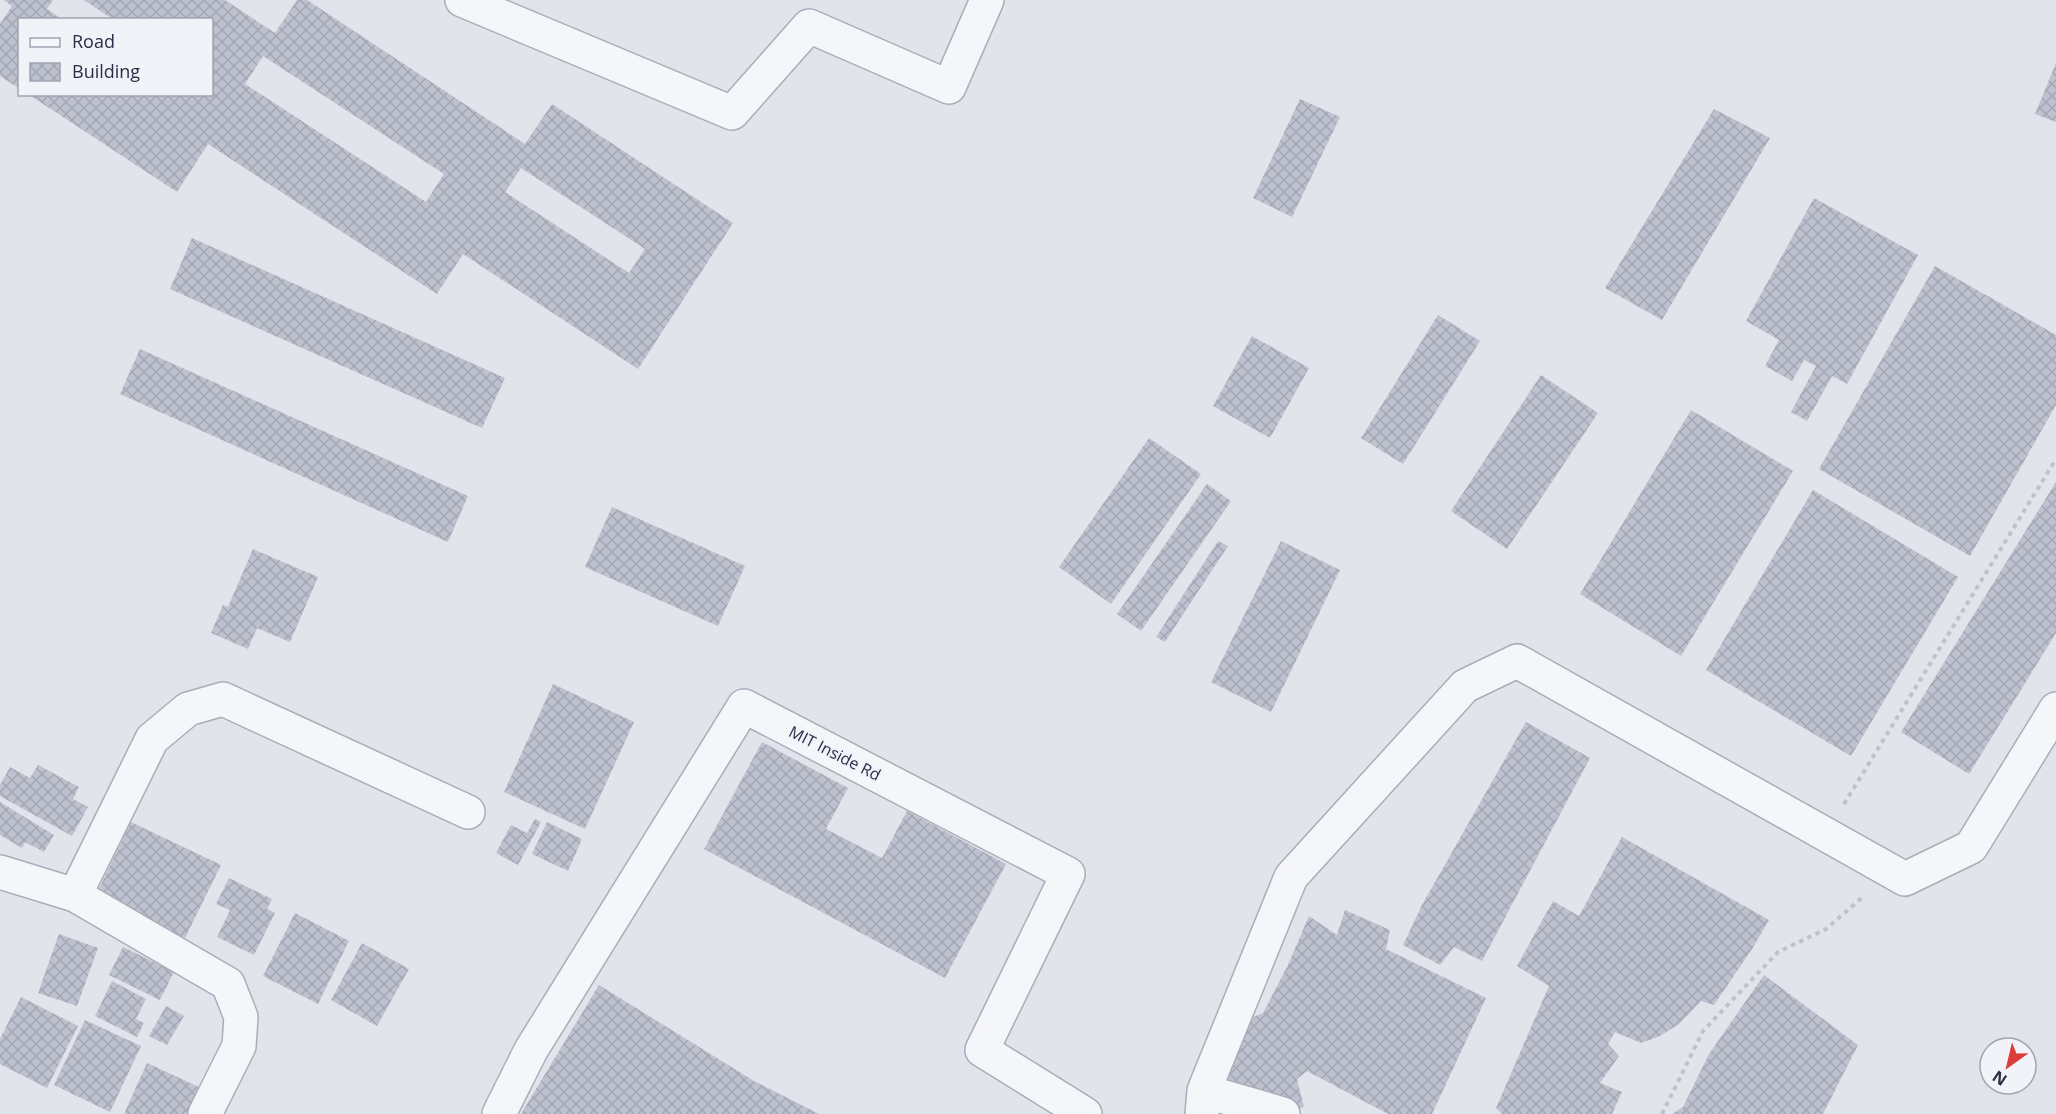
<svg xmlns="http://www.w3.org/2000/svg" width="2056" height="1114" viewBox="0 0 2056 1114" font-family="'Open Sans',sans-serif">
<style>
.building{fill:url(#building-cross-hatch);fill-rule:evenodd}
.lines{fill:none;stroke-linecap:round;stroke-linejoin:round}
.minor-casing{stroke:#aaadb9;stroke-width:36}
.path{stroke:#c0c2ca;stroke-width:4;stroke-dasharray:4.5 4.5;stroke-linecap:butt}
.minor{stroke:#f5f6f9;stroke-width:33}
.labels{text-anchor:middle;stroke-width:4.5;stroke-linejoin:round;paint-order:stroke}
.street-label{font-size:16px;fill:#282e45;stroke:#f1f3f8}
</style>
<defs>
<pattern id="building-cross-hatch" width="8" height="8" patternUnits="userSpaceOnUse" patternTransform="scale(1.5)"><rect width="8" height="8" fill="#bec2cf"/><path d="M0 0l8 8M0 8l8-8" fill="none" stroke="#a3a7b3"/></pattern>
</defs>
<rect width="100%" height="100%" fill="#e1e4eb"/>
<!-- building -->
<path class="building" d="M4,0H53L47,9L63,20H20V89L0,76V24L12,6Z
M84,0H225L275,33L297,0H307L525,144L552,104L733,223L638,369L463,254L437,294L208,144L177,192L28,94H212V20H114ZM263,56L444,174L426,202L245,84ZM521,168L645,249L629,273L505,192Z
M2056,63V122L2035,114Z
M1300,99L1340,117L1292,217L1253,198Z
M1714,109L1770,138L1662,320L1605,288Z
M1814,198L1918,255L1847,384L1832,376L1807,421L1791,412L1816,366L1804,360L1792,381L1765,366L1779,340L1746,321Z
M192,238L505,378L482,428L170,289Z
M1935,266L2056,335V405L1970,556L1819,469Z
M1438,315L1480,341L1403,464L1361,438Z
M1252,336L1309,368L1270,438L1213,406Z
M140,349L468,496L448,542L120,394Z
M1541,375L1598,413L1507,549L1451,511Z
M1691,410L1793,471L1681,656L1580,594Z
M1149,438L1201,474L1111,604L1059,567Z
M2056,482V633L1969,774L1901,732Z
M1207,484L1231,501L1141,631L1117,614Z
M1813,490L1958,577L1851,756L1706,670Z
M612,507L745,566L718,626L585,567Z
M1218,541L1228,546L1165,642L1156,637Z
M1281,541L1340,570L1271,712L1211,682Z
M253,549L318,577L290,642L257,628L248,649L211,633L223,605L228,607Z
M553,684L634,722L585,829L504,792Z
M1526,722L1590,758L1482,961L1454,947L1440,965L1403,945L1422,905Z
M762,742L848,788L826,829L882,858L907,811L1006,864L945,978L704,849Z
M38,765L79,787L73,799L88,807L72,836L0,796V785L10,767L30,778Z
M0,802L54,835L44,852L25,842L22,848L0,835Z
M535,819L541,822L518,865L496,853L511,825L527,833Z
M131,822L221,865L185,938L96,895Z
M547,822L582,839L568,871L532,854Z
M1622,837L1769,920L1752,949L1714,1005L1701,1001L1679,1024L1660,1036L1641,1043L1615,1032L1608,1044L1619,1056L1600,1083L1622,1092L1612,1114H1502L1496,1108L1549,986L1517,966L1553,901L1579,916Z
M229,878L272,899L267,909L275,913L254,955L217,937L230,910L216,904Z
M1345,910L1390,930L1386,949L1486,998L1432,1114H1388L1307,1071L1297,1079L1304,1107L1274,1114L1264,1099L1224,1077L1253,1017L1263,1013L1288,965L1309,916L1337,935Z
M295,913L349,941L318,1004L263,976Z
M59,934L98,948L77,1006L38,993Z
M362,943L409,969L377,1026L331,1000Z
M123,947L174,972L160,1000L109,975Z
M1764,975L1858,1045L1823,1114H1672L1683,1107L1709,1054Z
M112,981L146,999L136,1019L144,1023L137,1037L95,1016Z
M599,985L754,1081L819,1114H521Z
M21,997L78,1026L47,1088L0,1064V1039Z
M166,1006L184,1016L167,1045L149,1036Z
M85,1020L141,1046L110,1112L54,1085Z
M147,1063L201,1088L189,1114H124Z"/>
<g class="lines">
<!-- minor casing -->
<g class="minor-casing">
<path id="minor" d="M462,0L732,113L809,26L949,87L987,0
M0,872L75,895L228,984L241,1017L239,1046L205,1114
M75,895L152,739L188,709L223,699L468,812
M1204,1091L1283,1114
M499,1114L531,1050L744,706L1068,874L982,1050L1085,1114
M1202,1114L1204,1091L1210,1076L1291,877L1465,686L1517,661L1905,879L1971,847L2056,709"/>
</g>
<!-- path -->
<path class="path" d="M1844,804L2056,459
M1662,1114L1703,1031L1778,952L1826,929L1864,896"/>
<!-- minor -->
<use href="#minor" class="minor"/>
</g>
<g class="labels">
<!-- street labels -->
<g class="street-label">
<text transform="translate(835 753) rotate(27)" y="6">MIT Inside Rd</text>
</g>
</g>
<!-- legend -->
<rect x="18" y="18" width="195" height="78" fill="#f1f3f8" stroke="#a1a4b0" stroke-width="1.5"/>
<rect x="30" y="38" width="30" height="9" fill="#f5f6f9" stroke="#a1a4b0" stroke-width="1.5"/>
<text x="72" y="48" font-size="18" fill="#282e45">Road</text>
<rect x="30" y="63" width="30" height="18" fill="url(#building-cross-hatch)" stroke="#a1a4b0" stroke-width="1.5"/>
<text x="72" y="78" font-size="18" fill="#282e45">Building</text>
<!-- north arrow -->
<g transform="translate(2008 1066) rotate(214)"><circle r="28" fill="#f1f3f8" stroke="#a1a4b0" stroke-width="1.5"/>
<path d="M0-4.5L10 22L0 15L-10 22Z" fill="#dc3b3c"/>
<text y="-9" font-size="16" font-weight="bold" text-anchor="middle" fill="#282e45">N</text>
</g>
</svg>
